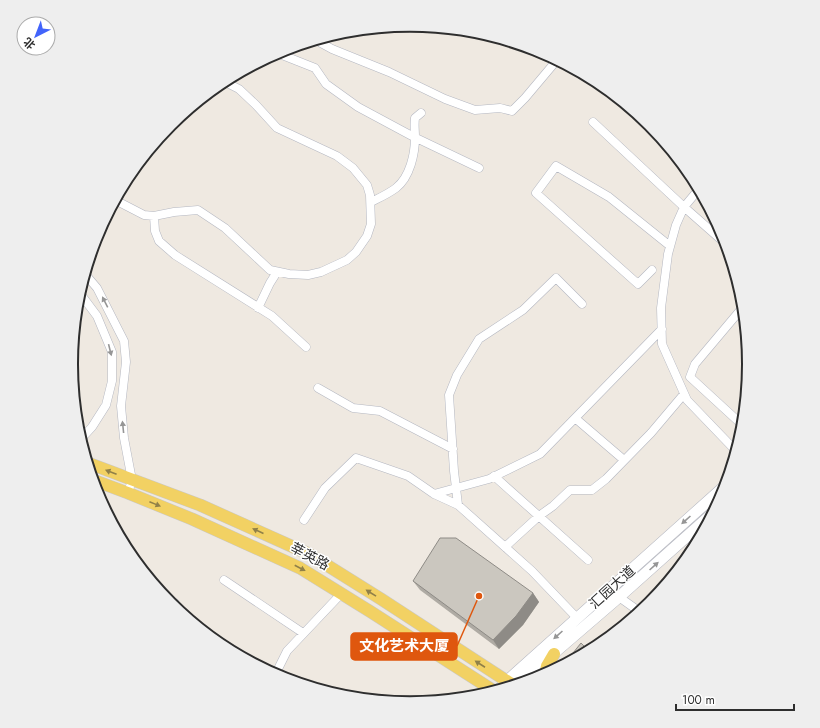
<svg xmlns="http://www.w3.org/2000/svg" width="820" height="728" viewBox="0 0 820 728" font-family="Jost,'Noto Sans SC',sans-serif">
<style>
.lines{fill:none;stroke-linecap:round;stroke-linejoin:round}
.street-casing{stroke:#b4b7c1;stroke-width:9}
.secondary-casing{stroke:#b4b7c1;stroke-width:12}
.primary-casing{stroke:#c9c9c9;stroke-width:13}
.street{stroke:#fff;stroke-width:8}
.secondary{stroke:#fff;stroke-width:11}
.primary{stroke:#f2d163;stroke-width:12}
.wall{fill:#afaba4}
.shaded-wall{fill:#8e8b86}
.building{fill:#cbc7bf;stroke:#8e8b86}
.oneway{fill:#969696}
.oneway2{fill:#908048}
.labels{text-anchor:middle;stroke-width:3;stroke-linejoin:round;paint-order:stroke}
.street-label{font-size:14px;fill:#2e2e2e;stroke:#fff}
.rim{fill:none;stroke:#2e2e2e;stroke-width:2}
.leader{fill:none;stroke:#df570e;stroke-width:1.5}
.callout-dot{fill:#df570e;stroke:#fff;stroke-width:1.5}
.callout{fill:#df570e;stroke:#df570e;stroke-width:1.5}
.callout-label{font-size:15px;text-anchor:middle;font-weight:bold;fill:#fff}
</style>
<rect width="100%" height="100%" fill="#efe9e1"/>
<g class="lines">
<!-- street casing -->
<g class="street-casing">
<path id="street" d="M323,38L321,43L332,49L389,72L445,99L475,110L500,108L512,111L525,98L557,60
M277,53L315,68L326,84L358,107L412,136L479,168
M593,122L684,207L726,244
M699,189L684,207L676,225L668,254L661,308L662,344L687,400L736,451
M115,200L144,215L154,216L174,212L198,210L225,228L270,270L289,274L308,275L321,272L347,260L356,252L367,236L371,224L370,195L367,185L353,168L337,156L277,128L256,105L239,89L223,81
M371,202C379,198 388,194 396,188C410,177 415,154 415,137C415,130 414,125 415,118L421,113
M154,216L155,231L159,241L175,255L272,316L306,347
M652,270L638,284L536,193L556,166L609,197L670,246
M85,274L97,288L124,341L126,362L121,406L124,438L132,480L128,493
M79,292L97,316L112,352V381L106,405L92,427L80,440
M258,308L270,283L277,272
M318,388L353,408L380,411L453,449
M575,418L624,460
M739,422L690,377L695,364L743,307
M494,476L588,560
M434,494L489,479L540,454L662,329
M458,505L454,471L449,395L457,375L479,339L523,310L556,278L582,304
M304,520L325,488L356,458L408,476L434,494L458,505L532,571L577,618
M505,547L539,516L553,506L570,490H592L606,479L651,433L684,394
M224,580L303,633
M164,596L175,603
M619,597L640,612
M275,675L287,651L341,594"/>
</g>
<!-- secondary casing -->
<g class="secondary-casing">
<path id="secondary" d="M519,683L619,597L713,513
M499,690L507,681L726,485"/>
</g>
<!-- primary casing -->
<g class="primary-casing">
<path id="primary" d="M88,463L200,505L309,554L381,599L513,685
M93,480L128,493L192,519L300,568L371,612L494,691
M545,675L547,666L554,654"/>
</g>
<!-- street -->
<use href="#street" class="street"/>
<!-- secondary -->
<use href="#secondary" class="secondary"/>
<!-- primary -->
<use href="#primary" class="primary"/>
</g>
<!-- wall -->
<path class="wall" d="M413,581L533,593L539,602L523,625L499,649L420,590Z"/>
<!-- shaded-wall -->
<path class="shaded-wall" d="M533,593L539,602L523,625L499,649L493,640Z"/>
<!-- building -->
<path class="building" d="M440,538H456L533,593L516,616L493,640L413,581Z
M581,643L589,651L565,663Z"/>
<!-- one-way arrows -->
<defs><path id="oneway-solid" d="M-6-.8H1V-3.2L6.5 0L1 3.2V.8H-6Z"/></defs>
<g class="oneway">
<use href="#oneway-solid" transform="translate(105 302) rotate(-117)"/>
<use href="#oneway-solid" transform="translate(110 350) rotate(76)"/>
<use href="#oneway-solid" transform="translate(123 427) rotate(-96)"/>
<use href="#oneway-solid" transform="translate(686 520) rotate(138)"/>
<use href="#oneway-solid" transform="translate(654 566) rotate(-42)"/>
<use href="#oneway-solid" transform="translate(558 635) rotate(138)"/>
</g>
<g class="oneway2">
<use href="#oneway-solid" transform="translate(111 472) rotate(-159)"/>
<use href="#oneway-solid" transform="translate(155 504) rotate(22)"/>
<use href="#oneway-solid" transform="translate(258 531) rotate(-156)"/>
<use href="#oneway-solid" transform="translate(300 568) rotate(28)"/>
<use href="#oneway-solid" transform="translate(371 593) rotate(-148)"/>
<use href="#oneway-solid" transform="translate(480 664) rotate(-147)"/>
</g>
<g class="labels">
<!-- street labels -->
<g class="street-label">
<text transform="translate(310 556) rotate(28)" y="5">莘英路</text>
<text transform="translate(612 587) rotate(-42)" y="5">汇园大道</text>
</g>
</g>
<!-- crop -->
<path d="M0 0H820V728H0ZM78 364a332 332 0 1 1 664 0a332 332 0 1 1-664 0Z" fill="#eee" fill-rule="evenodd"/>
<path class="rim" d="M78 364a332 332 0 1 1 664 0a332 332 0 1 1-664 0Z"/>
<!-- callouts -->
<path class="leader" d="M479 596L457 646"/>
<circle class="callout-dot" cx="479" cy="596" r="4"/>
<rect class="callout" x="351" y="633" width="106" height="27" rx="4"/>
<g class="callout-label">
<text x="404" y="651">文化艺术大厦</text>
</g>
<!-- north arrow -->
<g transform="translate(36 36) rotate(222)"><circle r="19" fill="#ffffff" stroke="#ababab"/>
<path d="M0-3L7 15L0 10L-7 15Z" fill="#4264fb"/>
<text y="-6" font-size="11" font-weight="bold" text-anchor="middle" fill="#2e2e2e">北</text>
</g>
<!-- scale -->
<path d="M676 704v6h118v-6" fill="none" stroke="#2e2e2e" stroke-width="2"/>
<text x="682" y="704" font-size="12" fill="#2e2e2e" stroke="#ffffff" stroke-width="3" paint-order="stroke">100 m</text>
</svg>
